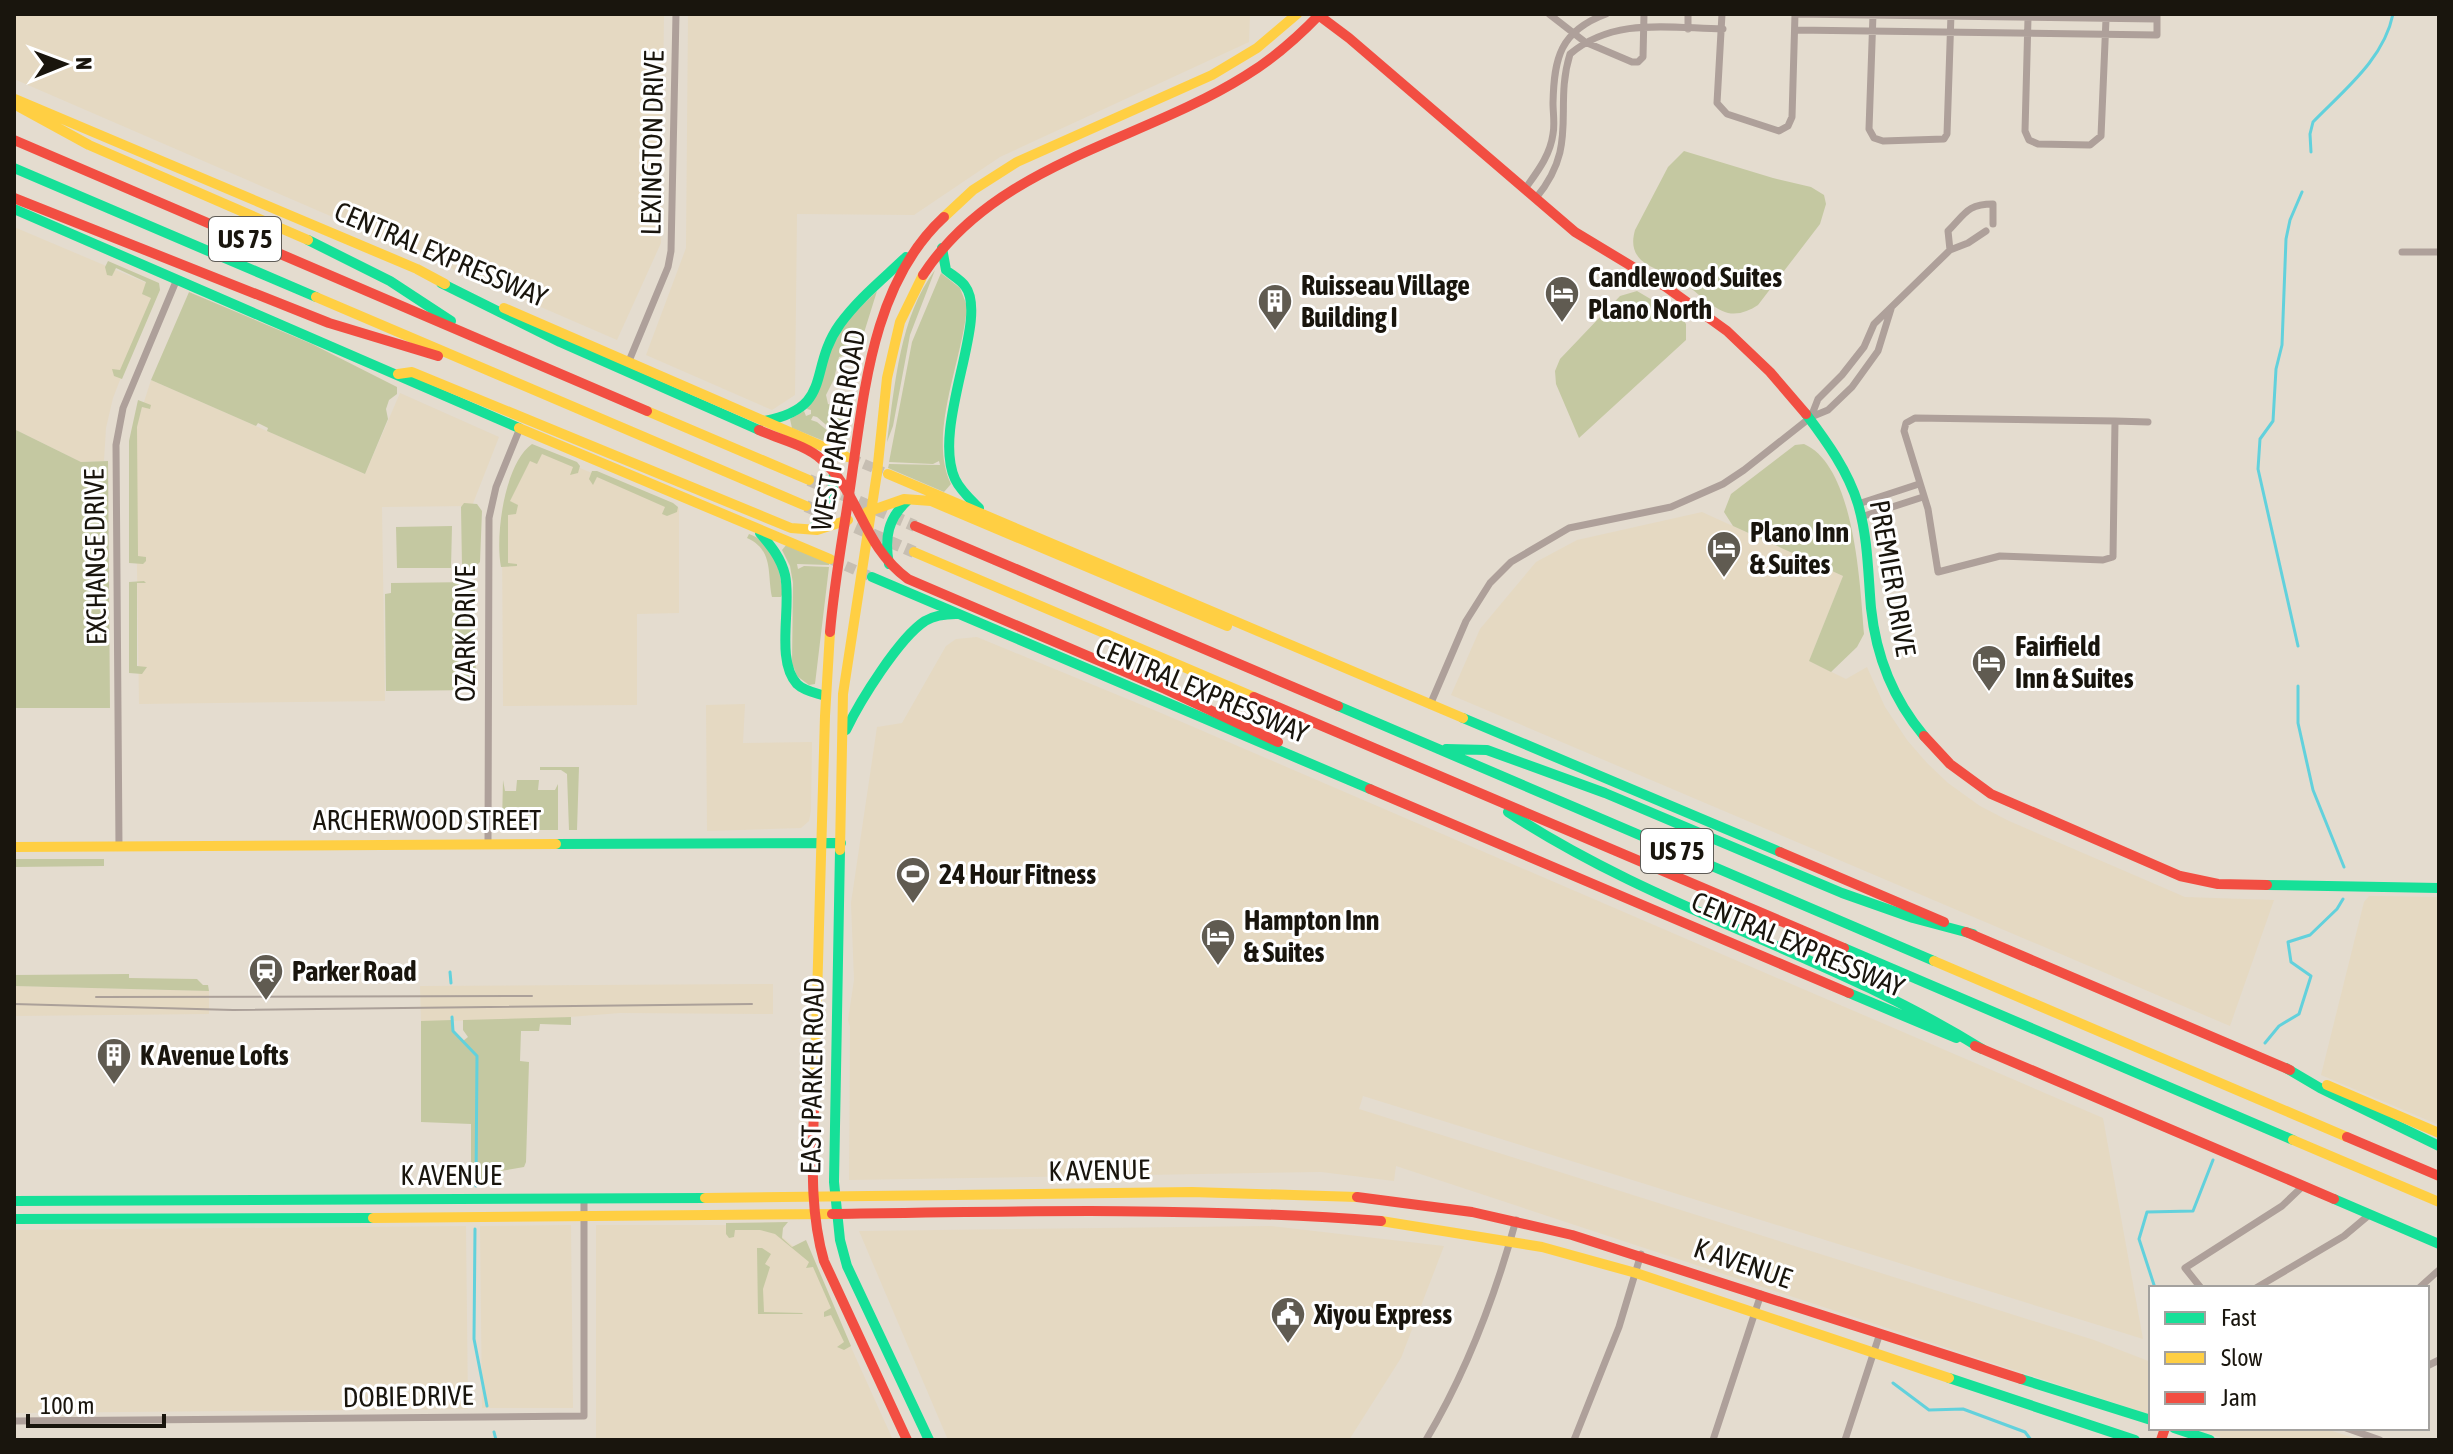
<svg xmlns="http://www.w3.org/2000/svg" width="2453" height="1454" viewBox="0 0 2453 1454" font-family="'Asap Condensed',sans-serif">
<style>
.built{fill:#e5d9c2}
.green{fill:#c4c8a1}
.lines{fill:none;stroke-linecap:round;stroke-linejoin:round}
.stream{stroke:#62d1dc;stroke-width:3}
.secondary-tunnel{stroke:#c6beb2;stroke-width:10;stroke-dasharray:10 5;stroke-linecap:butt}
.highway-tunnel{stroke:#c6beb2;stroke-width:12;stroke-dasharray:12 6;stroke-linecap:butt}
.street{stroke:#aea09a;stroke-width:7}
.fast{stroke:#16e098;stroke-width:10}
.slow{stroke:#ffcf43;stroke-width:10}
.jam{stroke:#f24e42;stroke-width:10}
.tram{stroke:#aba099;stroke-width:2}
.labels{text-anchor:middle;stroke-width:6;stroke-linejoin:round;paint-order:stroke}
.shield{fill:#fff;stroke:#5e5b56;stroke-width:2}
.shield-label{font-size:26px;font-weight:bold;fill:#19150d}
.street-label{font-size:28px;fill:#19150d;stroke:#fff}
.poi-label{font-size:28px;font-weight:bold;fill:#19150d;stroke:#fff;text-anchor:start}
</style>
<rect width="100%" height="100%" fill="#e4dccf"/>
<!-- built -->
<path class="built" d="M14,14H664L661,243L617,340L14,79Z
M688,14H1250L1249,42L1000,157L914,215L797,214L795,395L772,410L646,355L686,248Z
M14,227L156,287L113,398L106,428L104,461L81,462L14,429Z
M151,380L365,474L400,393L499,437L472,506L382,507L385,701L139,704L135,430Z
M530,448L679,508V613L637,614V705L503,706L502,530L508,493L522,456Z
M1702,512L1843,576L1809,661L1846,679L1867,667L1885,707L1907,740L1927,763L1948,783L1980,806L2009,821L2185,897L2274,900L2230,1026L1451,695L1480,629L1536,562L1577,540Z
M977,637L1154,710L2103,1118L2143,1339L1363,1096L1359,1109L2094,1340L2151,1362V1415L1396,1166L1394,1181L1321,1172L849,1180L850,1027L848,1020L854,980L851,903L877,727L902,723L946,646L956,639Z
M745,704L743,743L812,742L811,811L809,821L801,828L707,831L706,705Z
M2369,896L2439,897V1125L2321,1075L2364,902Z
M773,984V1014L620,1013L531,1020L421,1021L420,986Z
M14,986L209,991V1014L14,1016Z
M571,1225L573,1408H482L480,1226Z
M596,1225H768L813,1263L893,1440H596Z
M466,1226L468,1409L14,1413V1230Z
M1271,1226L1444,1246L1401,1358L1349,1440H948L859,1231Z
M2191,1428H2323L2360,1440H2228Z"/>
<!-- green -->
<path class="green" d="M1684,151L1773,178L1811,187L1824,195L1826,204L1820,224L1758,305C1749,311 1739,315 1728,313C1712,309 1695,290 1681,281C1669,273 1651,269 1641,260C1632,251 1632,241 1635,230L1668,167Z
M108,261L159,283L160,290L122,379L114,376L112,369L120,370L151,298L142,294L146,282L116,268L112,276L107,275L105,267Z
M935,270L910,335L893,426L887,442C895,384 900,316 935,270Z
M941,273L960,288L967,306C963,360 927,435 951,484L944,492L888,468L889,464L940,465L939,461L933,464L889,462L912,342Z
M877,291L858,352L839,357L834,379L826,395L828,404L840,407L848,421L847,443L817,417L813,416L811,420L817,422L846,446V450L792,428L790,419L804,411L806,416L811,414V410L807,409L834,341L849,318Z
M1637,291L1681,317L1686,324V340L1579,438L1556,384L1555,371L1560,359L1620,296Z
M189,292L312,344L397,387V394L389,400L386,409L388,419L365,474L267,431L268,428L258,423L256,426L151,380Z
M138,400L151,405L150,409L142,407L137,427L138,556L146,557V561L143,564L129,563V441Z
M14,429L81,462L108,461L110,708H14Z
M532,444L577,462L580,466L578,473L570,475L573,467L542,454L537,464L530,461L510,501L518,505L516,514L508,515V563L517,564V566L501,567C495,537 504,464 532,444Z
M1804,444C1855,466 1860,585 1864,634L1857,647L1831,672L1809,661L1843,576L1733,526L1724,512L1731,494L1795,445Z
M592,471H597L673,503L678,507L677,512L667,516L662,514L665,507L597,477L593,485L589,479Z
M464,503L477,504L482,511L480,562L474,568L462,566L461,507Z
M452,526L451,568H397L396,527Z
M749,534C775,543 779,568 783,593L781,597H772C767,574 774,550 747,538Z
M787,544L830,562L829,565L797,564L798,569L804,566L829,567L815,684L809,685L797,676L792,663L793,583L790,566L782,550Z
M144,581L146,583H137V666L147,667L142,674L129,673V582Z
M475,582L476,690L386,691L385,594L391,593V583Z
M540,767H579L577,830H569L567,774L561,770H540Z
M503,780L505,791H516L517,780H539L538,790H555L558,784V830H511L502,823Z
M14,859H104V866L14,867Z
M129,974V978L197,979L203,985H208L209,991L14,986V975Z
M571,1017V1025L540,1024L539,1031H521L520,1061L529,1062L526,1162L524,1167L501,1171L493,1185H481V1165L471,1164V1124L421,1122V1021L452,1020L453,1031L463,1041L468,1037L463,1030V1020Z
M788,1222L783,1228L782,1238L792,1247L806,1240L851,1346L844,1350L837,1347L844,1342L831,1315L824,1317V1312L831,1308L813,1267L806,1268L809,1262L775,1234L760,1230H735L734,1237L729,1238L726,1234V1223Z
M757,1248H762L771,1254L765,1264L770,1267L763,1289L764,1312L803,1313L802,1314H758Z"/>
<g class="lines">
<!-- stream -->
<path class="stream" d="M2311,152L2310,134L2313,122C2344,90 2384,59 2393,14
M2298,646L2258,469L2260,439L2273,421L2276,369L2282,345L2286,239L2290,220L2302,192
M2298,686V723L2313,790L2344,867
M450,972L451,983
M452,1017L453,1031L477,1056L476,1186
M2265,1043L2279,1026L2299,1014L2311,976L2291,962L2288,942L2310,935L2337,909L2343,899
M475,1229L474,1339L487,1406
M2155,1288L2139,1239L2147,1212L2193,1211L2213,1160
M1893,1383L1929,1410L1963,1409L2025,1432L2031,1440
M494,1432L496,1440"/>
<!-- secondary-tunnel -->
<path class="secondary-tunnel" d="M850,458L883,472
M832,560L872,577"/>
<!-- highway-tunnel -->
<path class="highway-tunnel" d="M809,480L915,526
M806,506L914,552"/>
<!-- street -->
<path class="street" d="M1549,14L1585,42L1632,62H1638L1643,57L1644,14
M1722,14L1717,103L1727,114L1779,131L1788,126L1792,117L1795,14L2156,19
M1873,14L1869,129L1874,138L1883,141L1944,139L1947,134L1951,14
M2028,18L2025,131L2029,140L2038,144L2090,145L2101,136L2106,19
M1688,29V14
M1795,30L2157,35V16
M1525,189C1537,172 1550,156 1553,134C1555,124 1553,113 1553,103C1554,58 1560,31 1606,14
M1536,198C1580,145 1553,109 1570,54C1614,17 1668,28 1723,29
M1950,250L1948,231C1965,214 1967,204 1993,204V224
M2402,252H2439
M629,361L668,267L671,251L676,14
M1811,417L1818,399L1842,375L1864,347L1874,324L1950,250L1968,243L1986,231
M2115,421L2113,557L2103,560L2000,556L1938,572L1928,509L1904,431L1906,423L1915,418L2115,421L2148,422
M1858,504L1919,484
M1861,517L1923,497
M1430,705L1466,621L1490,583L1511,562L1569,528L1671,507L1723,484L1744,470L1811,417L1828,410L1852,387L1878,351L1891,309
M488,844L489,518L496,487L520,428
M119,847L116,445L123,408L177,279
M2201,1288L2185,1268L2282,1206L2303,1186
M2256,1288L2344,1236L2369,1215
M2419,1288L2439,1270
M2427,1366L2439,1360
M14,1421L584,1416V1198
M2346,1428L2380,1440
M1426,1440C1467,1371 1495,1297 1516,1220
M1574,1440L1619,1327L1641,1254
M1713,1440L1761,1294
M1845,1440L1880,1333"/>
<!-- fast -->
<path class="fast" d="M14,168L316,297
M14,209L519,428
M308,240L390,281L451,321
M942,248L946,270C952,275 961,280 965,286C990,318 931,426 955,479C960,490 971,500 979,508
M441,283L560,342L759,430
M1806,414C1827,442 1848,471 1858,504C1868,538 1868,573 1871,608C1876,656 1893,699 1924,736
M765,421C835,407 807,370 840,324C858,299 883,279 906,257
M812,529C831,512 834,494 834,470
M760,533C771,546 781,558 785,575C792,606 775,660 797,684C804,691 816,693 825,696
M889,564C884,538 888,518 908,500
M872,577L1370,789
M1338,706L1934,961
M1463,718L1780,852
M846,730C860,701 899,638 925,621C935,615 945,614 956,614
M1446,749L1487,750L1605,793L1842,893L1913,918L1973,934
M1508,812C1657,910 1831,955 1982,1049
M556,844L841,843
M840,850L834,1182L840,1240L847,1266L929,1440
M2267,885L2439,888
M1844,948L2293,1140
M1849,993L1956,1038
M2286,1068L2320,1088L2439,1146
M2334,1199L2439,1244
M14,1201L705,1198
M14,1219L373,1218
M1949,1378L2135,1440
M2021,1379L2151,1420
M2174,1428L2210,1440"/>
<!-- slow -->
<path class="slow" d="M15,99L417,269L445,284
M14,104L89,145L308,240
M944,217L973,190L1017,162L1212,75L1257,48L1297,14
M316,297L806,506
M504,308L847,457
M398,374L412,372L791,528L817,530L848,520
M647,411L809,480
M519,428L830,559
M888,474L1463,718
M867,512L904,499L931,501L1227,626
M914,552L1254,697
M14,847L556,844
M840,850L843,694L877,473L887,378L900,322L923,275
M1934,961L2347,1137
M2327,1085L2439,1133
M814,1103L825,716L830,632
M2293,1140L2439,1202
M705,1198L1192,1192L1357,1197
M373,1218L832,1214
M1381,1221L1542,1247L1636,1273L1949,1378"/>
<!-- jam -->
<path class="jam" d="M1317,14L1349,38L1575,232L1666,287L1727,331L1770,372L1806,414
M14,140L647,411
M14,198L329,323L438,356
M923,275C996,163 1138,143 1245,76C1273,59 1297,38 1320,14
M759,430C778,439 806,445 821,459C861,494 861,544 908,579L1165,689L1278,742
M915,526L1338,706
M830,632C834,584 843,536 850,488C864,396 871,284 944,217
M1254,697L1844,948
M1924,736L1950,764L1991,794L2180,876L2218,884L2267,885
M1370,789L1849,993
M1780,852L1944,922
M1966,932L2290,1070
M1975,1046L2334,1199
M814,1103C813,1156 809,1209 824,1261L907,1440
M2347,1137L2439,1176
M1357,1197L1472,1212L1572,1235L2021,1379
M832,1214C1015,1211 1198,1207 1381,1221
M2161,1440L2165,1428"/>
<!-- tram -->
<path class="tram" d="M96,997L532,996
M14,1004L233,1010L752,1004"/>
</g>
<!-- icons -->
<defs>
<g id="hotel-pin" transform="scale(1.8)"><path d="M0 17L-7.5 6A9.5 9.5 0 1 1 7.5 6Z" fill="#605b51" stroke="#fff"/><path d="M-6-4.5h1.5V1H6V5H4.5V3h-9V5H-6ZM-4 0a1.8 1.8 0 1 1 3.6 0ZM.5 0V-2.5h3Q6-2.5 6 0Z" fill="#fff"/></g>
<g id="building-pin" transform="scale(1.8)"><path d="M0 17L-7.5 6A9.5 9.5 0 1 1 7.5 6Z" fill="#605b51" stroke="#fff"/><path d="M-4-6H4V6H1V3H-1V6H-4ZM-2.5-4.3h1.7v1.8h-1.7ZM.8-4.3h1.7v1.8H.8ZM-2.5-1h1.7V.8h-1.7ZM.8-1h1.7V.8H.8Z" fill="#fff"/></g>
<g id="stadium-pin" transform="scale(1.8)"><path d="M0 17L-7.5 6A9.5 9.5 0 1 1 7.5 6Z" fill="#605b51" stroke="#fff"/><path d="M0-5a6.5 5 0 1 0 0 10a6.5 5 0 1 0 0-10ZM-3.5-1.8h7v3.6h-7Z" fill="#fff"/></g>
<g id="station-pin" transform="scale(1.8)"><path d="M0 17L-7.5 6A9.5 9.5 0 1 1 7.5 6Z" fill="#605b51" stroke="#fff"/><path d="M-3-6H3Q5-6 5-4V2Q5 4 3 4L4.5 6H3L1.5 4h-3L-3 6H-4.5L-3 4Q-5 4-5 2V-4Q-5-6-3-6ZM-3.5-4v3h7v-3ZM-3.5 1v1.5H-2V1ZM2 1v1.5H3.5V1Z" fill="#fff"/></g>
<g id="civic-pin" transform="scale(1.8)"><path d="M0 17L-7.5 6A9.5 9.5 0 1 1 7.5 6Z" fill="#605b51" stroke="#fff"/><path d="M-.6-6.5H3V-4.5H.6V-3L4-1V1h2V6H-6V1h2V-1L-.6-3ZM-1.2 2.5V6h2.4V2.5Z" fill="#fff"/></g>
</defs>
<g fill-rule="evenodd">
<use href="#hotel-pin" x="1562" y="293"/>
<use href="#building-pin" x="1275" y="301"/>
<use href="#hotel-pin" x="1724" y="548"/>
<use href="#hotel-pin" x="1989" y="662"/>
<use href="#stadium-pin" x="913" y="874"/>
<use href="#hotel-pin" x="1218" y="936"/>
<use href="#station-pin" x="266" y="971"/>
<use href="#building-pin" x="114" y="1055"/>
<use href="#civic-pin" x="1288" y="1314"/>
</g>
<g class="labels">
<!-- shield labels -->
<g class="shield">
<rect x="209" y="217" width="72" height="44" rx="6"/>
<rect x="1641" y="829" width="72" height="44" rx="6"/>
</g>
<g class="shield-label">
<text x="245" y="248">US 75</text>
<text x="1677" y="860">US 75</text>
</g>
<!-- street labels -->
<g class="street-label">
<text transform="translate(652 143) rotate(-89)" y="10">LEXINGTON DRIVE</text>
<text transform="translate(441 254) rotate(23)" y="10">CENTRAL EXPRESSWAY</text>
<text transform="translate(838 430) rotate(-80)" y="10">WEST PARKER ROAD</text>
<text transform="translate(95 557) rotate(-91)" y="10">EXCHANGE DRIVE</text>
<text transform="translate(1893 578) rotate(80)" y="10">PREMIER DRIVE</text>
<text transform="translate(465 634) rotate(-90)" y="10">OZARK DRIVE</text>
<text transform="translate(1202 690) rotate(23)" y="10">CENTRAL EXPRESSWAY</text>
<text x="427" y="830">ARCHERWOOD STREET</text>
<text transform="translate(1798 944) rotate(23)" y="10">CENTRAL EXPRESSWAY</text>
<text transform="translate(812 1076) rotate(-89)" y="10">EAST PARKER ROAD</text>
<text transform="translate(1099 1170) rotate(-1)" y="10">K AVENUE</text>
<text x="451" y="1185">K AVENUE</text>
<text transform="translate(1743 1263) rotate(19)" y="10">K AVENUE</text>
<text transform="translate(408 1396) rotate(-1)" y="10">DOBIE DRIVE</text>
</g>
<!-- poi labels -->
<g class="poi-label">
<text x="1588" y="287">Candlewood Suites<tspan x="1588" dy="32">Plano North</tspan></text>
<text x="1301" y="295">Ruisseau Village<tspan x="1301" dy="32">Building I</tspan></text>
<text x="1750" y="542">Plano Inn<tspan x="1750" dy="32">&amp; Suites</tspan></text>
<text x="2015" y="656">Fairfield<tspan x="2015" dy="32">Inn &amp; Suites</tspan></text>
<text x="939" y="884">24 Hour Fitness</text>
<text x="1244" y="930">Hampton Inn<tspan x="1244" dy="32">&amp; Suites</tspan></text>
<text x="292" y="981">Parker Road</text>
<text x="140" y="1065">K Avenue Lofts</text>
<text x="1314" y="1324">Xiyou Express</text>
</g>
</g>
<!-- border -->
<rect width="2453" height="1454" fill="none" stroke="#19150d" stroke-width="32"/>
<!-- legend -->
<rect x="2149" y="1286" width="280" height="144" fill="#ffffff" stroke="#a3a19e" stroke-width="2"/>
<rect x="2165" y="1312" width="40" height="12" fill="#16e098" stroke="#a3a19e" stroke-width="2"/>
<text x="2221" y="1326" font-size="24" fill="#19150d">Fast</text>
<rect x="2165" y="1352" width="40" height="12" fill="#ffcf43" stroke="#a3a19e" stroke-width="2"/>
<text x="2221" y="1366" font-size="24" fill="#19150d">Slow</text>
<rect x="2165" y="1392" width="40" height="12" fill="#f24e42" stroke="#a3a19e" stroke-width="2"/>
<text x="2221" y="1406" font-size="24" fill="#19150d">Jam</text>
<!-- north arrow -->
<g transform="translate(64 64) rotate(89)" stroke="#ffffff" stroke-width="6" paint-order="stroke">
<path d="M0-6L14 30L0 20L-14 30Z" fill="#19150d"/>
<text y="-12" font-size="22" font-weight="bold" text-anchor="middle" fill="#19150d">N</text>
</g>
<!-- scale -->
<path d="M28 1414v12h136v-12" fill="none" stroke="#19150d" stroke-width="4"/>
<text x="40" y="1414" font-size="24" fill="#19150d" stroke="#ffffff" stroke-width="6" paint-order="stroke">100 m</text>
</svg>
